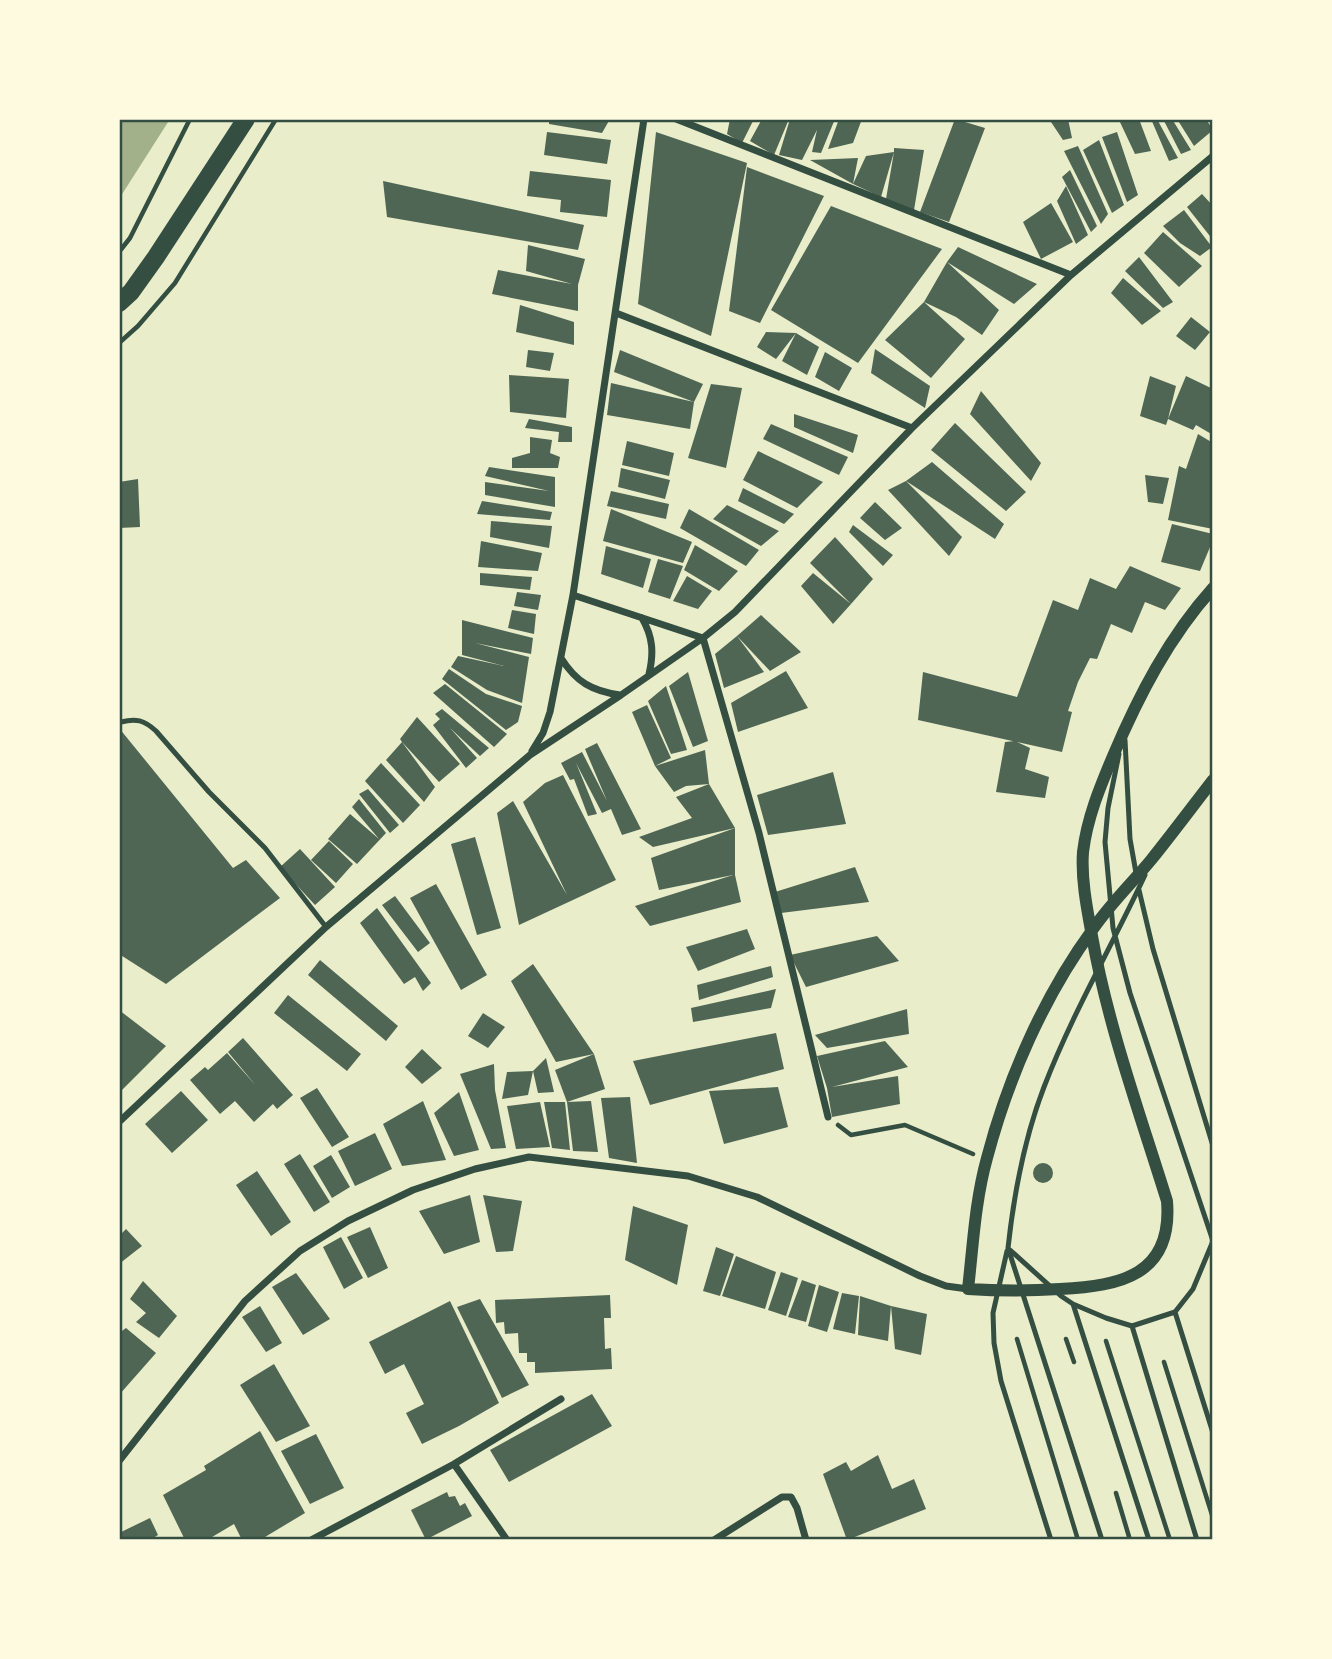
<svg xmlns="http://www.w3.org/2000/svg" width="1332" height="1659" viewBox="0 0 1332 1659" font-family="Ubuntu,sans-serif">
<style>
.water{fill:#a3b18a}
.building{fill:#4f6655}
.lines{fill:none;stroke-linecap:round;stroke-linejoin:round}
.path{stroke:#344e41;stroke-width:4.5}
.service{stroke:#344e41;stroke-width:5}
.minor{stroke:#344e41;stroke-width:7}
.tertiary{stroke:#344e41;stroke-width:12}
.primary{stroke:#344e41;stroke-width:18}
.neatline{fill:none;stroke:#344e41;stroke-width:2.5}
</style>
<rect width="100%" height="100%" fill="#e9edc9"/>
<!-- water -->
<path class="water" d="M119,119H170L119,199Z"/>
<!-- building -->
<path class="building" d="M549,119H610L602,133L549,124Z
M730,119H754L742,143L727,134Z
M762,119H789L774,155L750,141Z
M790,119H835L821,153L812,152L817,130L802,160L779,155Z
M839,119H862L853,143L828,149Z
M955,119L985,128L949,222L920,212Z
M1049,119H1068L1072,138L1063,140Z
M1139,119L1151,151L1135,154L1119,120Z
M1151,119H1157L1178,158L1169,161Z
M1163,119H1172L1191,150L1181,154Z
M1177,119H1206L1213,130L1194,146Z
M547,132L611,140L607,164L544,155Z
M656,132L747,163L711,336L638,304Z
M1117,132L1138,195L1127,202L1102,137Z
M1099,140L1124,205L1112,213L1083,150Z
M1078,146L1108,214L1101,224L1064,151Z
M894,148L924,150L914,210L886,199L894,152L881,197L853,184L866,156L894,152Z
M858,158L853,184L810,160Z
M747,167L824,196L760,323L729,311Z
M1070,170L1097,226L1091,232L1062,177Z
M530,171L611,180L607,217L560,212L561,200L527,196Z
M383,181L584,225L578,250L387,217Z
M1066,186L1088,235L1076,244L1057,201Z
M1202,194L1213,206V240L1187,207Z
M1051,203L1073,242L1041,259L1023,222Z
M831,206L942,249L858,363L771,310Z
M1184,210L1212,247L1200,256L1180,243L1163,226Z
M1163,232L1202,266L1179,287L1144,253Z
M528,245L585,259L578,285V311L492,294L498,270L572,284L526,271Z
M958,247L1037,284L1014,304L947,262Z
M1139,257L1173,302L1163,308L1125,271Z
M947,262L999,310L982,335L956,317L924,302L965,339L931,378L885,340L924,302Z
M1123,278L1161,311L1142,325L1111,293Z
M520,305L574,322V345L516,332Z
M1191,317L1210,332L1195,350L1176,336Z
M766,332L796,333L819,347L807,375L782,361L796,333L776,359L757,347Z
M875,349L930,386L925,408L871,373Z
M528,350L554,353L550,371L526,367Z
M620,350L703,384L694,402L614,372Z
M825,352L852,368L839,391L815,377Z
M509,375L569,379L566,418L510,412Z
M1150,376L1176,386L1168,419L1186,376L1213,389V435L1196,425L1193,430L1168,419L1166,425L1140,416Z
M611,383L694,402L690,429L607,415Z
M711,384L742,388L726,468L688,458Z
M981,391L1041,463L1031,481L970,414Z
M794,414L858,435L853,453L794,427Z
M529,419L572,427V442H558L559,432L525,428Z
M955,423L1026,492L1006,511L931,450Z
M771,424L848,457L839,475L763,439Z
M1198,434L1213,443V529L1168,520L1179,466L1186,469Z
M530,437L552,440L550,453L560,457L558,468H512V458L530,453Z
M627,441L674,453L669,476L622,465Z
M758,451L823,482L797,508L743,480Z
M932,462L1004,524L995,539L906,481L962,537L949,556L888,490L906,481Z
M489,467L555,477V507L485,495V482L549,491L485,476Z
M621,468L670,480L665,499L618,487Z
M1145,475L1169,478L1163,504L1148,502Z
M138,479L140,527L119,528V482Z
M743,488L794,514L784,524L738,501Z
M611,491L669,504L666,519L607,506Z
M482,501L552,512L550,520L477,514Z
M875,502L902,528L885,540L860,518Z
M727,505L779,531L761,546L713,519Z
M611,509L692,542L683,563L603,541Z
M689,509L759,550L746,566L680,528Z
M491,521L552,526L549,548L490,537Z
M1172,524L1213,534V540L1200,571L1161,562Z
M853,525L893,555L883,566L849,532Z
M835,537L873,579L851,604L810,563Z
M481,541L542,553L538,571L478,567Z
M695,545L738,571L719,591L684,570Z
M606,546L651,559L643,588L601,574Z
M658,559L683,566L670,599L648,592Z
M1130,566L1181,588L1165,610L1145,602L1132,633L1111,624L1097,659L1090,658L1078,682L1068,711L1072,712L1062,752L918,720L923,672L1017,697L1053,600L1078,610L1090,578L1116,589Z
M480,573L532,577L530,590L480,585Z
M813,573L851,604L833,624L801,586Z
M687,576L712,591L698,609L673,601Z
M517,592L541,595L538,610L514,606Z
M512,610L536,614L534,634L508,628Z
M761,615L801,652L770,671L737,636Z
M462,620L533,638L531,654L475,643L529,657L522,703L487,690L451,667L458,656L504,666L462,655Z
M737,636L764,672L724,688L715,654Z
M449,669L486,694L522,706L518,722L506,730L442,679Z
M786,671L808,708L738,732L731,703Z
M688,672L708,741L693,747L669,686Z
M445,684L507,734L494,747L433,693Z
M666,686L687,750L671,754L648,701Z
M647,705L671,758L655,766L705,750L709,784L686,786L674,792L655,766L632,712Z
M442,709L489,748L480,756L450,728L477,758L466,768L433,725L440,719L435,714Z
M417,717L460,764L439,782L402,742L435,787L424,802L386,760L402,742L400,739Z
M119,728L233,868L246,860L280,898L166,984L119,954Z
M1015,741L1030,748L1025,769L1049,777L1045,798L996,792L1005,742Z
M597,743L641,829L622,835L611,809L602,813L576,763L597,814L588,816L574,779L570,780L561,763L582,752L607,801L585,749Z
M381,763L420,805L403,823L365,781Z
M833,772L846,824L768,835L757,795Z
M563,775L616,880L519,925L497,813L513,801L567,895L523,802L545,783Z
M709,784L735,828L653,847L639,837L692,818L676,797Z
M368,789L399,825L390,833L359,794Z
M359,799L386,833L357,864L328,839L350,814L379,839L352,807Z
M735,828V875L741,902L650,926L635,906L733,875L659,890L651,858Z
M475,837L501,928L477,935L451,844Z
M329,841L353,864L336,883L311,860Z
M300,849L335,887L315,905L280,867Z
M855,867L869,902L781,913L775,892Z
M436,884L487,975L461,990L410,898Z
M395,896L430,943L418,952L382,905Z
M377,908L431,983L423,991L415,977L404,984L360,923Z
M747,929L755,949L698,971L686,947Z
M877,936L899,961L806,987L790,955Z
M320,960L398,1026L386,1041L308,975Z
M533,964L594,1054L605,1089L567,1102L591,1101L598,1152L573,1151L567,1102L555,1070L594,1054L556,1062L511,981Z
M771,966L773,977L699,1000L697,985Z
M776,989L771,1008L693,1022L691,1008Z
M288,995L361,1054L347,1071L274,1013Z
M907,1009L909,1034L827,1048L815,1035Z
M119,1010L166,1046L119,1093Z
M483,1013L505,1027L488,1048L468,1036Z
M776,1033L784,1069L650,1105L633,1061Z
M243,1038L293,1095L277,1109L273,1104L254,1122L235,1101L220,1114L190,1080L205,1067L208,1070L227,1053L257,1087L228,1052Z
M885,1041L908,1067L832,1087L898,1076L900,1104L832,1117L827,1088L817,1056Z
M422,1049L442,1068L422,1084L405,1067Z
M546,1058L554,1092L538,1093L533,1071L528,1095L502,1099L507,1072L533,1071Z
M494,1064L495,1090L506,1148L491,1149L460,1074Z
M778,1087L788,1127L724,1144L709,1091Z
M317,1088L349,1137L332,1147L300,1098Z
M181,1091L208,1120L172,1153L145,1124Z
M459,1092L479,1150L454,1156L434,1113Z
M630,1097L637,1163L609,1158L601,1098Z
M423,1101L446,1160L402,1166L383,1124Z
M540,1102L550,1147L516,1149L507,1106Z
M544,1102H565L570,1150L552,1148Z
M375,1133L392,1169L355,1186L338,1151Z
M300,1154L330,1202L314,1212L284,1164Z
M331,1155L350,1187L332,1198L313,1166Z
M1033 1173a10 10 0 1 1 20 0a10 10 0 1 1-20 0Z
M257,1171L291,1222L271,1236L236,1185Z
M470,1195L480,1242L444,1254L419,1211Z
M483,1195L522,1201L513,1251L496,1252Z
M633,1206L688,1225L677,1285L625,1260Z
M370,1227L388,1268L368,1278L347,1237Z
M126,1229L142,1246L119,1264V1236Z
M341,1237L363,1278L344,1289L323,1247Z
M716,1247L734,1254L720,1296L703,1291Z
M736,1256L776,1272L765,1309L722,1296Z
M781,1272L798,1278L786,1316L768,1310Z
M296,1273L330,1319L303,1335L272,1287Z
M802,1280L816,1285L806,1322L788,1317Z
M143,1281L177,1316L159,1338L136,1322L146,1313L130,1299Z
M819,1285L839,1292L827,1332L808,1326Z
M842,1293L859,1296L855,1334L833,1329Z
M610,1295L611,1318H604L605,1349L611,1348L612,1369L535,1373V1362H527V1353H519L518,1333L505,1334L504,1322L496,1323L495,1300Z
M860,1296L891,1306L888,1341L858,1335Z
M480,1299L529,1385L502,1398L457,1307Z
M450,1301L499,1403L459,1426L422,1444L406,1413L424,1404L404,1364L385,1374L369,1342Z
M260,1306L282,1343L266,1352L242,1317Z
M891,1306L927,1314L921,1355L895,1349Z
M126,1328L156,1353L119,1395V1333Z
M274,1364L310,1426L276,1442L240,1385Z
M592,1394L612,1426L509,1482L490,1450Z
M260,1431L305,1513L260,1540H242L234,1524L207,1540H185L163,1495L206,1470L204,1466Z
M316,1434L344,1488L310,1504L281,1451Z
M878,1455L892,1489L914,1479L926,1509L847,1540L823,1474L846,1462L851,1471Z
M447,1492L449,1497L455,1496L460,1506L465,1503L472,1516L431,1537L433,1540H426L411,1510Z
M150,1518L158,1535L150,1540H119V1533Z"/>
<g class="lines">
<!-- path -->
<path class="path" d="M119,252L130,238L190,119
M119,343L138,326L175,283L276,119
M838,1125L851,1135L905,1125L973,1154
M1017,1339L1078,1540
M1066,1339L1074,1362
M1106,1341L1170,1540
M1164,1362L1213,1518
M1116,1493L1130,1540"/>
<!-- service -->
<path class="service" d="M121,722C136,718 144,720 156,731L209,792L265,848L326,927
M1125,740L1130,839L1136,873
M1119,754L1108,808L1105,842L1113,928L1130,993L1213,1241L1193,1289L1175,1312
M1139,890L1153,949L1213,1146
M1010,1250L1061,1296L1073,1304L1106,1318L1132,1326L1175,1312L1213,1433
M1007,1251L993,1313L994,1343L1001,1381L1051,1540
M1073,1304L1149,1540
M1132,1326L1197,1540
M1102,1540L1008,1248C1014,1193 1024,1139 1044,1087C1072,1014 1112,946 1145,875"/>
<!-- minor -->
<path class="minor" d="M676,119L1071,275
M616,313L912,428
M573,595L703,638
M642,618C653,637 654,653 649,674
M703,638L759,833L828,1117
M561,658C576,682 592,691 620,695
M532,751L543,733L550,712L573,595L644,119
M119,1122L326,927L530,755L621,695L703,638L735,612L912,428L1071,275L1213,156
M119,1461L245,1301L300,1251L348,1221L413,1190L475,1169L529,1157L688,1176L757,1197L920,1276L946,1286L968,1289
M454,1464L507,1540
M311,1540L454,1464L561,1399
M714,1540L782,1497H791L797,1508L806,1540"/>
<!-- tertiary -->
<path class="tertiary" d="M1213,588C1169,637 1139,695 1113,756C1100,787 1087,818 1083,852C1081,879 1087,909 1092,936C1108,1026 1140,1114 1167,1201C1173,1275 1121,1286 1060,1289C1029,1291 999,1291 968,1289C973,1246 975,1201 987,1158C1008,1078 1044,996 1093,929C1110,904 1132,883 1151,860C1172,834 1192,807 1213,780"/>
<!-- primary -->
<path class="primary" d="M119,303L131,292L156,257L246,119"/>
</g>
<!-- border -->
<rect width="1332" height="1659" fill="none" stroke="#fefae0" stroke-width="242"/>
<rect x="121" y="121" width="1090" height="1417" class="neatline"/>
</svg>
